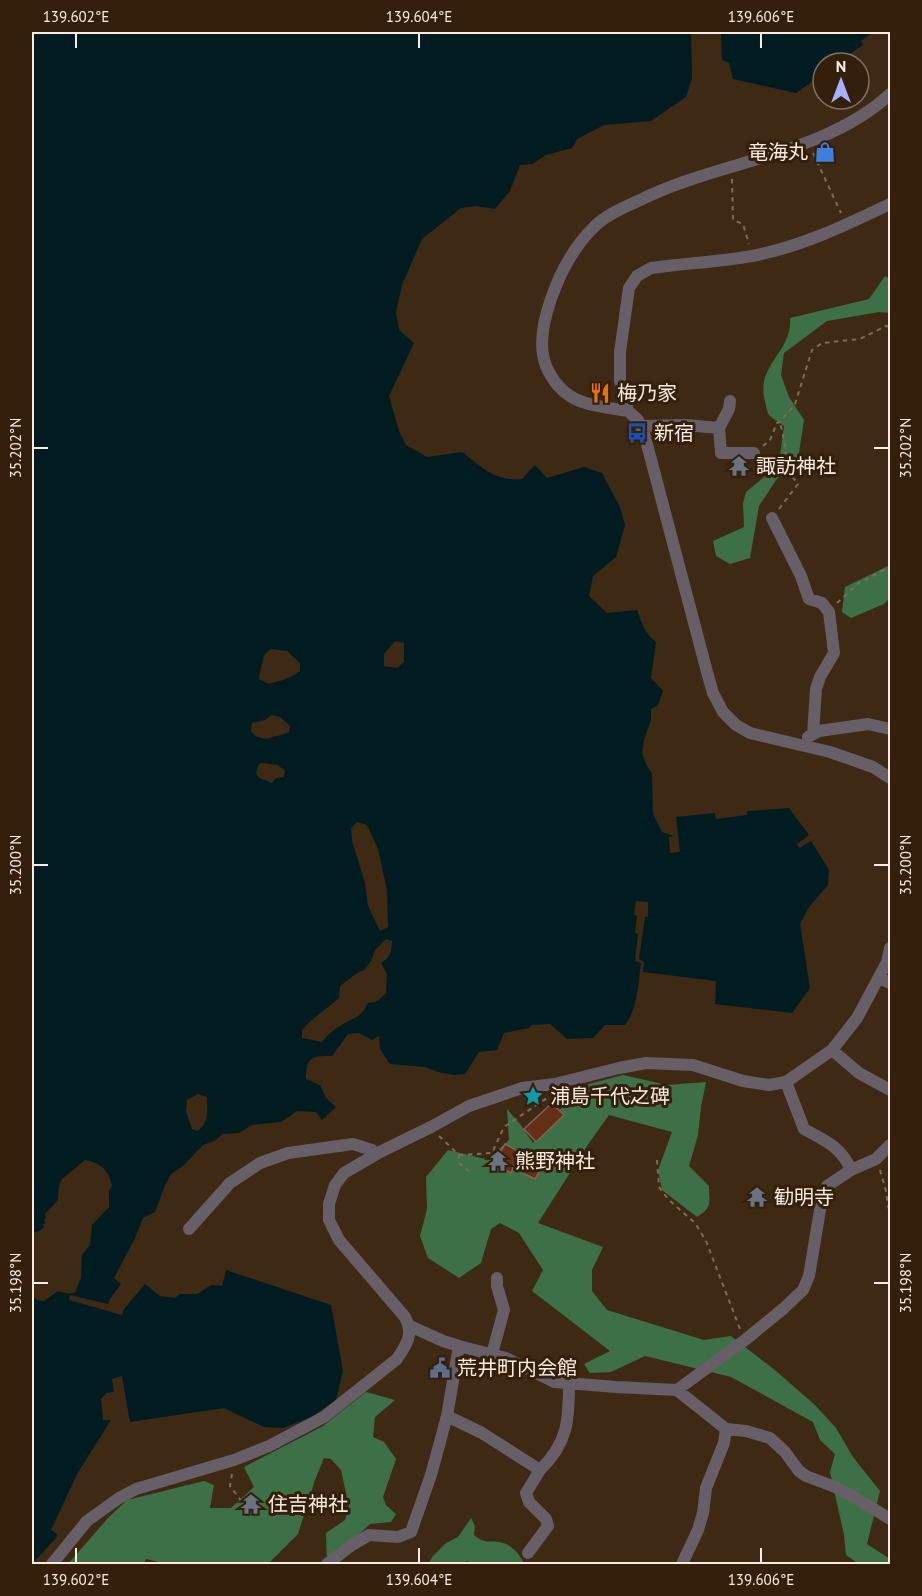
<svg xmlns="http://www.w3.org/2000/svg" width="922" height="1596" viewBox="0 0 922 1596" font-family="'PT Sans','Noto Sans JP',sans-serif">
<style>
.forest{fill:#3d7047}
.water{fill:#011c21;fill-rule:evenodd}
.pier{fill:#3e2915}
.building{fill:#652f17;stroke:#826357;stroke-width:1.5}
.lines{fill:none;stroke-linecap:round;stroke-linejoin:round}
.path{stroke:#7e6b5a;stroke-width:2;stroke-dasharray:4.5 4.5;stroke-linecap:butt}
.minor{stroke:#685e68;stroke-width:12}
.ticks{fill:none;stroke:#faece0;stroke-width:2}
.labels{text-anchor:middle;stroke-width:6;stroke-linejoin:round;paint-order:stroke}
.poi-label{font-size:20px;fill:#faece0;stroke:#331f0b;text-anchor:start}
.neatline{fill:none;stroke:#faece0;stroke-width:2}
.ticks-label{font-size:15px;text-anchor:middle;fill:#faece0}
</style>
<rect width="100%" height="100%" fill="#3e2915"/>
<!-- forest -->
<path class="forest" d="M885,276L890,279V313L879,312L827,321L784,353L781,375L789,397L804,420L798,459L776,480L759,506L750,558L730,564L716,556L713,541L744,527L743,503L746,492L776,467L779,463L784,426C780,423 773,419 769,415C767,412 766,405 765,401C755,365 793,352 790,318L869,299Z
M890,565V598L884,604L851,618L842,612L845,587Z
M623,1075L667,1085L706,1082L701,1107L698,1135L689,1166L709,1186C709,1203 713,1207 697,1217L662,1190L658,1170L672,1132L609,1115L589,1143L538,1223L603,1247L592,1270V1291L607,1310L704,1340L731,1336L776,1371L815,1405L836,1428L853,1457L880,1491L867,1544L890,1559V1564H859L846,1555L844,1535L830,1472L835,1454L820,1440L813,1422L731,1377L645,1356L611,1372L590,1373L584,1364L610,1351L532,1291L543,1270L519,1233L500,1223L491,1229L481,1263L459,1278L428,1258L420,1236L427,1209L426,1177L448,1150L485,1159L489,1158L509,1140L507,1109L520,1124L533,1143L563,1106L589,1084Z
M366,1392L395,1400L375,1417L373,1437L384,1442L396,1459L383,1497L386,1505L396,1514L391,1522L370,1524L327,1564L326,1533L345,1520L349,1507L341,1470L331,1459L324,1458L315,1480L298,1534L268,1564H167L146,1559L143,1564H68L108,1518L127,1500L204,1481L214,1485L210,1508H231L254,1487L244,1467L323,1426Z
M471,1518L475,1526L474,1535C488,1546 489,1539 503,1543C512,1545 521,1556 524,1564H476L466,1561L464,1564H428L433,1556L446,1543L458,1537Z"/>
<!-- water -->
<path class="water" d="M32,32H691L692,78L686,97L651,121L604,125L577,139L572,148L546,155L532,164L520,165L510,191L495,209L476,206L461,208L422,239L402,285L396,312L399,330L414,343L389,396L399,431L406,445L427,457L462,452C483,468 494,481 522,479L535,465L547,478L584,467L602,473L620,507L625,525L616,557L593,576L589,596L607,613L637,610C641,622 646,635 656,642L651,678L663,691L658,705L651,709V720L644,740L642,753L647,766L652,773L653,814L662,832L674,836L669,837L670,853L680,852L676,817L715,813L716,819L747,815V811L789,808L809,835L797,844L799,848L811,841L829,870L828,885L809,907L800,924L810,988L792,1013L715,1004L716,981L643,972L644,962L639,959L645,917H648V902L636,901L634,915L637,916L635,933L638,934L635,961L641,963C638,983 638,1009 625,1025H605L593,1038L567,1039L550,1024L532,1025L529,1028L504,1033L497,1050L479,1052L465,1074L454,1075L438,1072L425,1067L390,1064L380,1049L379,1036L372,1040L359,1033L348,1034L332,1056C312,1056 306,1056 306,1079L320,1085L326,1098L336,1107L322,1120L316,1112L297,1111L281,1122L252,1125L239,1133L223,1134L214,1141L203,1145L183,1166L171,1174L165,1185L155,1212L143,1218L135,1238L114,1278L121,1284L110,1299L108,1304L70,1295L69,1300L122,1315L124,1309L145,1284L160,1296L175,1298L180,1294H197L211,1285L222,1286L226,1270L331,1305L343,1371L336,1400L311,1417L283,1428L264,1427L224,1408L130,1422L122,1376L112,1379L114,1392L106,1393L101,1399L103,1420H111L77,1474L51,1530L57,1534L56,1538L32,1564V1295L37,1300L44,1301L58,1291L70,1294L75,1292L81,1278L82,1255L90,1245L92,1225L109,1207V1191L112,1186C108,1169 102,1164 85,1160L62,1179L59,1185L58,1200L45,1214L46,1218L44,1220L45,1223L43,1225L44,1227L39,1231L32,1233ZM395,641L404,643V662L397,668L384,666V654ZM271,649L287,651L300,663V671C292,678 279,681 269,684L259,679C259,677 263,658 264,656C265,653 269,651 271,649ZM272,715L280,717L290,726L289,732C281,736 273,736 266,739L255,736L251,731L252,723L265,720ZM263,763L278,765L285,771L284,777L276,778L272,783L259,778L256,773L259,764ZM386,939L392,941C392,951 390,958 381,963L387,974L386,993L378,1001L368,1003C359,1021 352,1017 337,1028C332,1031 326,1037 322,1042L302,1038V1030C313,1017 327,1009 339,998L340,986L357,973L364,970L371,961L375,950ZM198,1094L207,1097C207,1112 210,1120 198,1131L192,1129L186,1112L187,1100Z
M721,32H874L861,41L863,45L837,63H823V74L796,93L733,79L729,63L722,60Z"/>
<!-- pier -->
<path class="pier" d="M357,822L367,825L378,849L387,890L388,927L380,931L368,906L365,883L352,841L351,828Z"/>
<!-- building -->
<path class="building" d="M552,1103L564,1115L536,1142L524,1129Z
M505,1144L521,1153L519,1157L541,1168L535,1179L513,1168L511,1173L494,1164Z"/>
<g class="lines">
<!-- path -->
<path class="path" d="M813,153L841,213
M732,179L733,220L743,224L749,244
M763,446L770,440L777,423L780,422L795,404L812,350L822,343L860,339L886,326L890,327
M779,509L798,484L787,470L785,444L780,422
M837,603L859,583L890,567
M439,1136L459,1155L458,1162L469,1171
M459,1155L492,1153L504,1127L547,1098
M657,1160L659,1187L668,1199L695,1223L706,1241L740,1329
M880,1170L886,1191L888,1206L890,1212
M232,1474L230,1486L242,1502"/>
<!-- minor -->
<path class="minor" d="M890,204C846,225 801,247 752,256C719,262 685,263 651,268L637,276L629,288L620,352V381L628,411L638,420L644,433L707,672L713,693L723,712L736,725L750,733L830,752L873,767L890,778
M730,401L729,409L719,428L721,453H754
M628,411C591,405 563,405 546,366C538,346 544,319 551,299C560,273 574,246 595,226C606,215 623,208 638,201C717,161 825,155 890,94
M641,426L686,425L719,428
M772,518L801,576L809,599L822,603L829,612L834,653L820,677L816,689L813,734
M808,737L819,731L868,724L890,729
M879,978L890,983
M832,1050L859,1073L890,1090
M786,1082L804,1129C824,1140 842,1147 851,1170
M189,1229L230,1183L260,1163L288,1153L353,1144L372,1150L375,1154
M459,1346L506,1358L554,1382L616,1387L677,1390L726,1429L746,1431L770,1438L785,1452L799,1471L806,1476L835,1487L856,1498L890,1519
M492,1354L504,1310L497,1286V1278
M677,1390L745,1340L783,1309L803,1290L809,1276L820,1210L827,1186L851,1170L876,1159L890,1145
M447,1416L482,1433L540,1470C568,1443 569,1420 569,1383
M528,1553L548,1526L546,1519L529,1502L526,1493L540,1470
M52,1564L87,1521L119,1498L136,1489L234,1460L269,1446L324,1417L397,1359C407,1344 414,1334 405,1317L339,1240L329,1220V1204L335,1185L344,1173L380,1152L431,1127L469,1106L522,1088L555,1084L619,1068L646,1063L693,1065L743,1081L769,1085L786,1082L832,1050L857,1018L887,962L890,948
M327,1564L352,1545L369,1535L398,1537L411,1532L431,1475L447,1416L459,1346L443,1341L410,1326
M682,1564L698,1530L703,1513L706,1488L724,1443L726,1429"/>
</g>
<!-- ticks -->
<path class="ticks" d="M76,33V48M419,33V48M761,33V48M33,448H48M874,448H889M33,865H48M874,865H889M33,1283H48M874,1283H889M76,1548V1563M419,1548V1563M761,1548V1563"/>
<!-- icons -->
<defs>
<g id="shop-bare" transform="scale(1.62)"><path d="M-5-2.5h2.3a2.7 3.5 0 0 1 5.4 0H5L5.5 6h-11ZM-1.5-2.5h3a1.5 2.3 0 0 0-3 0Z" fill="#3f7fe0" stroke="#331f0b" stroke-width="2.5" paint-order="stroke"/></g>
<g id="restaurant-bare" transform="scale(1.62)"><path d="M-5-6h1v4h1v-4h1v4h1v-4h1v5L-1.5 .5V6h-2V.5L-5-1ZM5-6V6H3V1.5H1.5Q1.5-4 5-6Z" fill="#e8710a" stroke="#331f0b" stroke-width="2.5" paint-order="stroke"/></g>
<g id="bus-bare" transform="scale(1.62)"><path d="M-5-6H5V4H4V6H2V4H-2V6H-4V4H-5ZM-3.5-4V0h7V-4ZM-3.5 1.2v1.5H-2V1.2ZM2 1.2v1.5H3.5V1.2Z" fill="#1a4fb4" stroke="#331f0b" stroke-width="2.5" paint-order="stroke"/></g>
<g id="temple-bare" transform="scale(1.62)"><path d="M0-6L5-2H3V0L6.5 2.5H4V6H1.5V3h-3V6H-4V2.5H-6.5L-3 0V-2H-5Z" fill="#6b7280" stroke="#331f0b" stroke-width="2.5" paint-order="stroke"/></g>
<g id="sight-bare" transform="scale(1.62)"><path d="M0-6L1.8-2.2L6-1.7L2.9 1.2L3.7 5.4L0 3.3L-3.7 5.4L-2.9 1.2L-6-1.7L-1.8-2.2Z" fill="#0f9aa8" stroke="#331f0b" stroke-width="2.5" paint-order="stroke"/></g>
<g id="civic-bare" transform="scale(1.62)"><path d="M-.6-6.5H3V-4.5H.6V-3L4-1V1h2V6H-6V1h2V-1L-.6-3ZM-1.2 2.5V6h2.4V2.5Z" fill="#5c6f8a" stroke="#331f0b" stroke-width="2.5" paint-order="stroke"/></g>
</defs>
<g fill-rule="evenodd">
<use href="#shop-bare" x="825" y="152"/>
<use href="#restaurant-bare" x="600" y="393"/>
<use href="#bus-bare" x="637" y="433"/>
<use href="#temple-bare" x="739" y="466"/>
<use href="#sight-bare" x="533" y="1096"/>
<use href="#temple-bare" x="498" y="1161"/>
<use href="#temple-bare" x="757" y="1197"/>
<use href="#civic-bare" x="440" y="1368"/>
<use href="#temple-bare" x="251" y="1504"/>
</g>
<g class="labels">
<!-- poi labels -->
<g class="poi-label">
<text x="808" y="159" text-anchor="end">竜海丸</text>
<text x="617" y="400">梅乃家</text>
<text x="654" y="440">新宿</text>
<text x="756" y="473">諏訪神社</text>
<text x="550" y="1103">浦島千代之碑</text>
<text x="515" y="1168">熊野神社</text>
<text x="774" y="1204">勧明寺</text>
<text x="457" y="1375">荒井町内会館</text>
<text x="268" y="1511">住吉神社</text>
</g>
</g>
<!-- border -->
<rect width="922" height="1596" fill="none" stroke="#331f0b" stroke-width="66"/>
<!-- north arrow -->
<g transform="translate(841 81)"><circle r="28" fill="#331f0b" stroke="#837160" stroke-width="1.5"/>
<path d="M0-4.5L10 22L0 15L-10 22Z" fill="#a8b0fc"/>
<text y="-9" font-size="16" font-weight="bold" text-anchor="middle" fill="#faece0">N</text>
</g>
<rect x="33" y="33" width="856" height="1530" class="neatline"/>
<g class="ticks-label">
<text x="76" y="22">139.602°E</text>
<text x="419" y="22">139.604°E</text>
<text x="761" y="22">139.606°E</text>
<text transform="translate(16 448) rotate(-90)" y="5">35.202°N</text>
<text transform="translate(906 448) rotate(-90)" y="5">35.202°N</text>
<text transform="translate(16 865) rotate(-90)" y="5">35.200°N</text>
<text transform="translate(906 865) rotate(-90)" y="5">35.200°N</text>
<text transform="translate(16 1283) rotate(-90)" y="5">35.198°N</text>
<text transform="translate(906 1283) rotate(-90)" y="5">35.198°N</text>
<text x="76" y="1585">139.602°E</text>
<text x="419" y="1585">139.604°E</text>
<text x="761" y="1585">139.606°E</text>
</g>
</svg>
